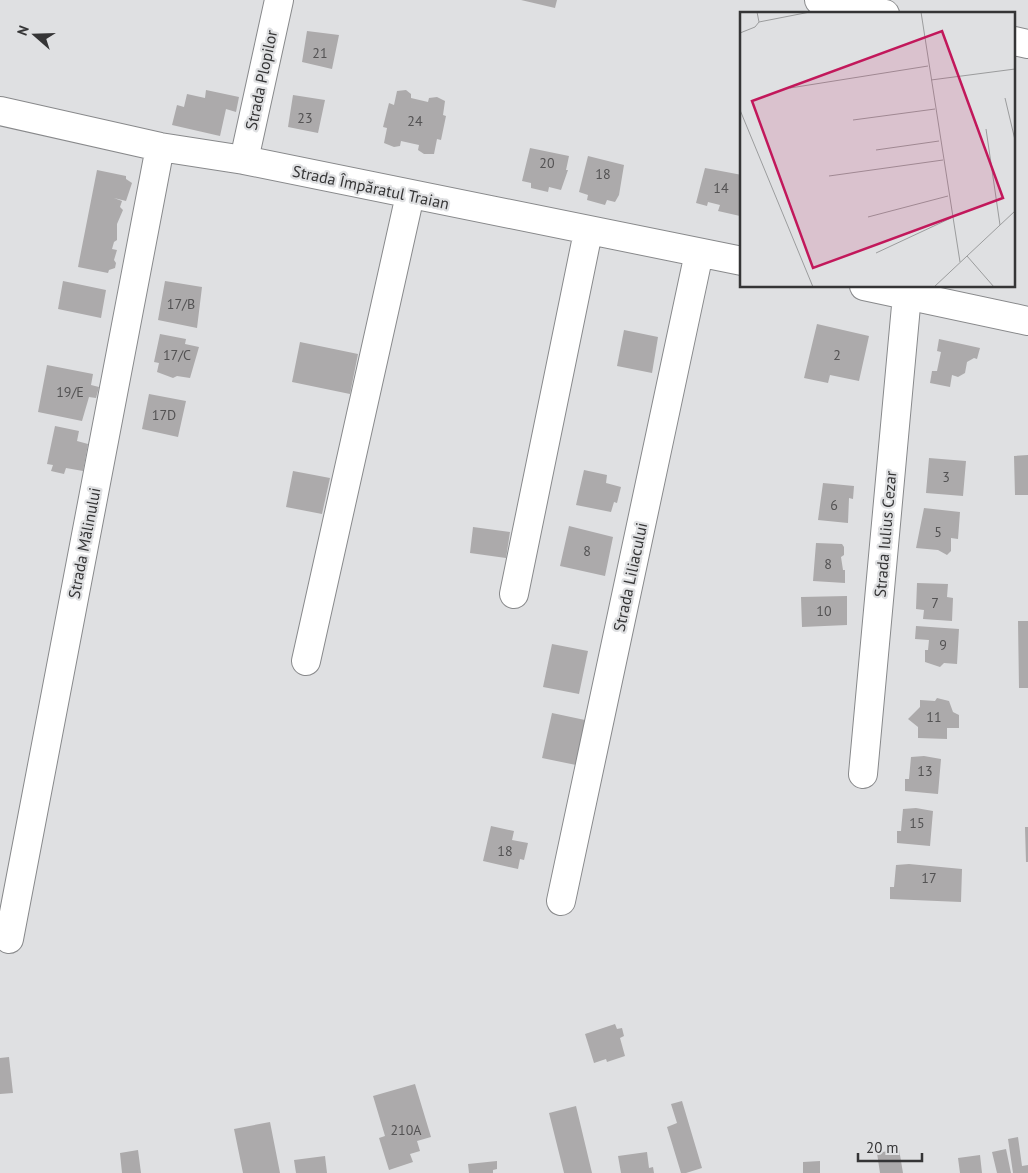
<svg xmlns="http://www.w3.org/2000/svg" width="1028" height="1173" viewBox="0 0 1028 1173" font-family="'PT Sans',sans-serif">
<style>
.building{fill:#acaaab}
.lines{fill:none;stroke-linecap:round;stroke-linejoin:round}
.minor-casing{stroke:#88898b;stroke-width:30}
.minor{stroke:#fff;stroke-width:28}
.labels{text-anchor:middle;stroke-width:4.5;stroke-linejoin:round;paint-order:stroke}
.number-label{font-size:14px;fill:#535253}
.street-label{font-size:16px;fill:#353536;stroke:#dfe0e2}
.inset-road{fill:none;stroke:#9b9c9d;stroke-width:1}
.view{fill:#c2185b;fill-opacity:0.15;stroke:#c2185b;stroke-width:2.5}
.inset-edge{fill:none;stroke:#353536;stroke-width:2.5}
</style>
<rect width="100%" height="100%" fill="#dfe0e2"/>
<!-- building -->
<path class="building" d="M521,0H557L555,8Z
M307,31L339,35L332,69L302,62Z
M206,90L239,97L236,112L226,109L220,136L172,125L177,105L184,107L187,94L205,98Z
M406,90L411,94V98L428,102L429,98L437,97L445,101L443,115L446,116L441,140L437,139L434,154H424L418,150L419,145L401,141L400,146L394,147L384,143L387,128L383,127L389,103L394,105L397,91Z
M293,95L325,100L318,133L288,127Z
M530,148L569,156L566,170H568L561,190L549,187L548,192L531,188V183L522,181Z
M588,156L624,165L619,195L615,202L607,200L605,205L587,200L588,195L579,192Z
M705,168L742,175L740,216L718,211L720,205L708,202L707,206L696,203Z
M97,170L126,176V179L132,183L126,201L114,198L122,201L120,207L123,210L117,224V240L114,242L112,249L117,250L114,260L116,263L115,268L109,270L108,273L78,267Z
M63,281L106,290L101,318L58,309Z
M165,281L202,287L197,328L158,320Z
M817,324L869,336L859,381L830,375L828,383L804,378Z
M624,330L658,337L652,373L617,366Z
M160,334L186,339L185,344L199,347L190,378L177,376L173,378L157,372L159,363L154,362Z
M939,339L980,348L977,359L974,358L967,362L965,373L958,377L952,375L950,387L930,383L932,371H937L941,352L937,351Z
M300,342L358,354L350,394L292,382Z
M47,365L93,374L91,385L99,387L96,398L89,397L82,421L38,412Z
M149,394L186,401L178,437L142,429Z
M55,426L79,431L77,441L88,444L83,471L66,468L64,474L51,471L53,465L47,464Z
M1028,455V495H1015L1014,456Z
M929,458L966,461L963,496L926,493Z
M584,470L607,475L606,483L621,487L617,503L614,502L611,512L576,505Z
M293,471L330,478L322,514L286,507Z
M823,483L854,486L853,499L849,498L848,523L818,520Z
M924,508L960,512L958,539L951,538V551L947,555L938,550L916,548Z
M569,526L613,537L605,576L560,566Z
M473,527L510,532L506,558L470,553Z
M816,543L842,544L844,547V555L841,557L843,570H845V583L813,581Z
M917,583L948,584L947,597L953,598L952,621L923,619L924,610L916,609Z
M847,596V625L802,627L801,597Z
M1018,621H1028V688H1019Z
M916,626L959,629L957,664L944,663L940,667L925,662V650H928L929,640L915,639Z
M552,644L588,651L579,694L543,687Z
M937,698L949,701L953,712L959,715V728H947V739L918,738V727L908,719L920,707V700L935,701Z
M552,713L585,720L576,765L542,758Z
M924,756L941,759L938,794L905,791V779H909L911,757Z
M916,808L933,811L930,846L897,843V831H901L903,809Z
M491,826L514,831L512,840L528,843L524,860L520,859L518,869L483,861Z
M1025,827H1028V862H1026Z
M909,864L962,869L961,902L890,899V887H894L896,865Z
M615,1024L617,1029L622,1028L624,1036L620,1038L625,1056L607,1062L606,1059L594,1063L585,1034Z
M9,1057L13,1093L0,1094V1058Z
M415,1084L431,1137L417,1141L420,1151L410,1154L413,1162L389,1170L379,1138L385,1136L373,1096Z
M682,1101L702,1168L686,1173H681L667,1127L677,1123L671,1104Z
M576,1106L592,1173H564L549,1113Z
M270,1122L280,1173H243L234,1129Z
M1018,1137L1022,1166L1028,1165V1173H1013L1008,1139Z
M899,1149L903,1173H880L877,1153Z
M1006,1149L1011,1173H997L992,1152Z
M138,1150L141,1173H122L120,1153Z
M647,1152L649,1168L653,1167L654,1173H621L618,1156Z
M980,1155L982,1173H960L958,1158Z
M325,1156L327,1173H296L294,1160Z
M497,1161V1169L493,1170V1173H469L468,1164Z
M820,1161V1173H803V1162Z"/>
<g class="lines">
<!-- minor casing -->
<g class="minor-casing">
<path id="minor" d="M819,0L885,14
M1014,41L1028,44
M0,111L160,147L244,160L742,261
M244,160L279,0
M864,286L1028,321
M514,594L588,232
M306,661L410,195
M863,774L907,295
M561,901L699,253
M9,939L160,147"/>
</g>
<!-- minor -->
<use href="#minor" class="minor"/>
</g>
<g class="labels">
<!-- number labels -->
<g class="number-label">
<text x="320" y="58">21</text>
<text x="305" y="123">23</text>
<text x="415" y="126">24</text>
<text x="547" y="168">20</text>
<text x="603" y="179">18</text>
<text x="721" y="193">14</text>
<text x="181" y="309">17/B</text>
<text x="177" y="360">17/C</text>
<text x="837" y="360">2</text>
<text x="70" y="397">19/E</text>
<text x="164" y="420">17D</text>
<text x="946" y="482">3</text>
<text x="834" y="510">6</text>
<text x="938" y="537">5</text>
<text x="587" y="556">8</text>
<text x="828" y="569">8</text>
<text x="935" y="608">7</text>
<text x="824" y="616">10</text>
<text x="943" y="650">9</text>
<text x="934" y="722">11</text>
<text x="925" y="776">13</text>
<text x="917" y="828">15</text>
<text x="505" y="856">18</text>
<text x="929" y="883">17</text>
<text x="406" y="1135">210A</text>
</g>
<!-- street labels -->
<g class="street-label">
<text transform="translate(261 80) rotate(-78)" y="6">Strada Plopilor</text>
<text transform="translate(371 187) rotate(12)" y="6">Strada Împăratul Traian</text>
<text transform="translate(885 534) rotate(-85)" y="6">Strada Iulius Cezar</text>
<text transform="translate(84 543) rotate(-79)" y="6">Strada Mălinului</text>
<text transform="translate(630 577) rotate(-78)" y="6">Strada Liliacului</text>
</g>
</g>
<!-- overview -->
<g transform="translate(740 12)">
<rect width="275" height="275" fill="#dfe0e2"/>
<path class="inset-road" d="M181,0L220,250M19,10L70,0M0,21L15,15L19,10L17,0M191,68L275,57M50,76L188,54M265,86L275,128M0,98L73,275M113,108L195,97M246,117L260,213M136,138L199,129M89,164L203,148M128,205L208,184M136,241L211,206M227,244L254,275M194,275L275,199"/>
<path class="view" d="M202,19L263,186L73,256L12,89Z"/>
<rect width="275" height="275" class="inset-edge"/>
</g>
<!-- north arrow -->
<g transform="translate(35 35) rotate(290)" stroke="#dfe0e2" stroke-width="4" paint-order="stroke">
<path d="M0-4L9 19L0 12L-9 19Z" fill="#353536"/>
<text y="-8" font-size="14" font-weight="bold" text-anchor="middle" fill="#353536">N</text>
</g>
<!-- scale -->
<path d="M858 1153v8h64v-8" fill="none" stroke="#353536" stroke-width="2.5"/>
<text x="866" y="1153" font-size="15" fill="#353536" stroke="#dfe0e2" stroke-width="4" paint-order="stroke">20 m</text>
</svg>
